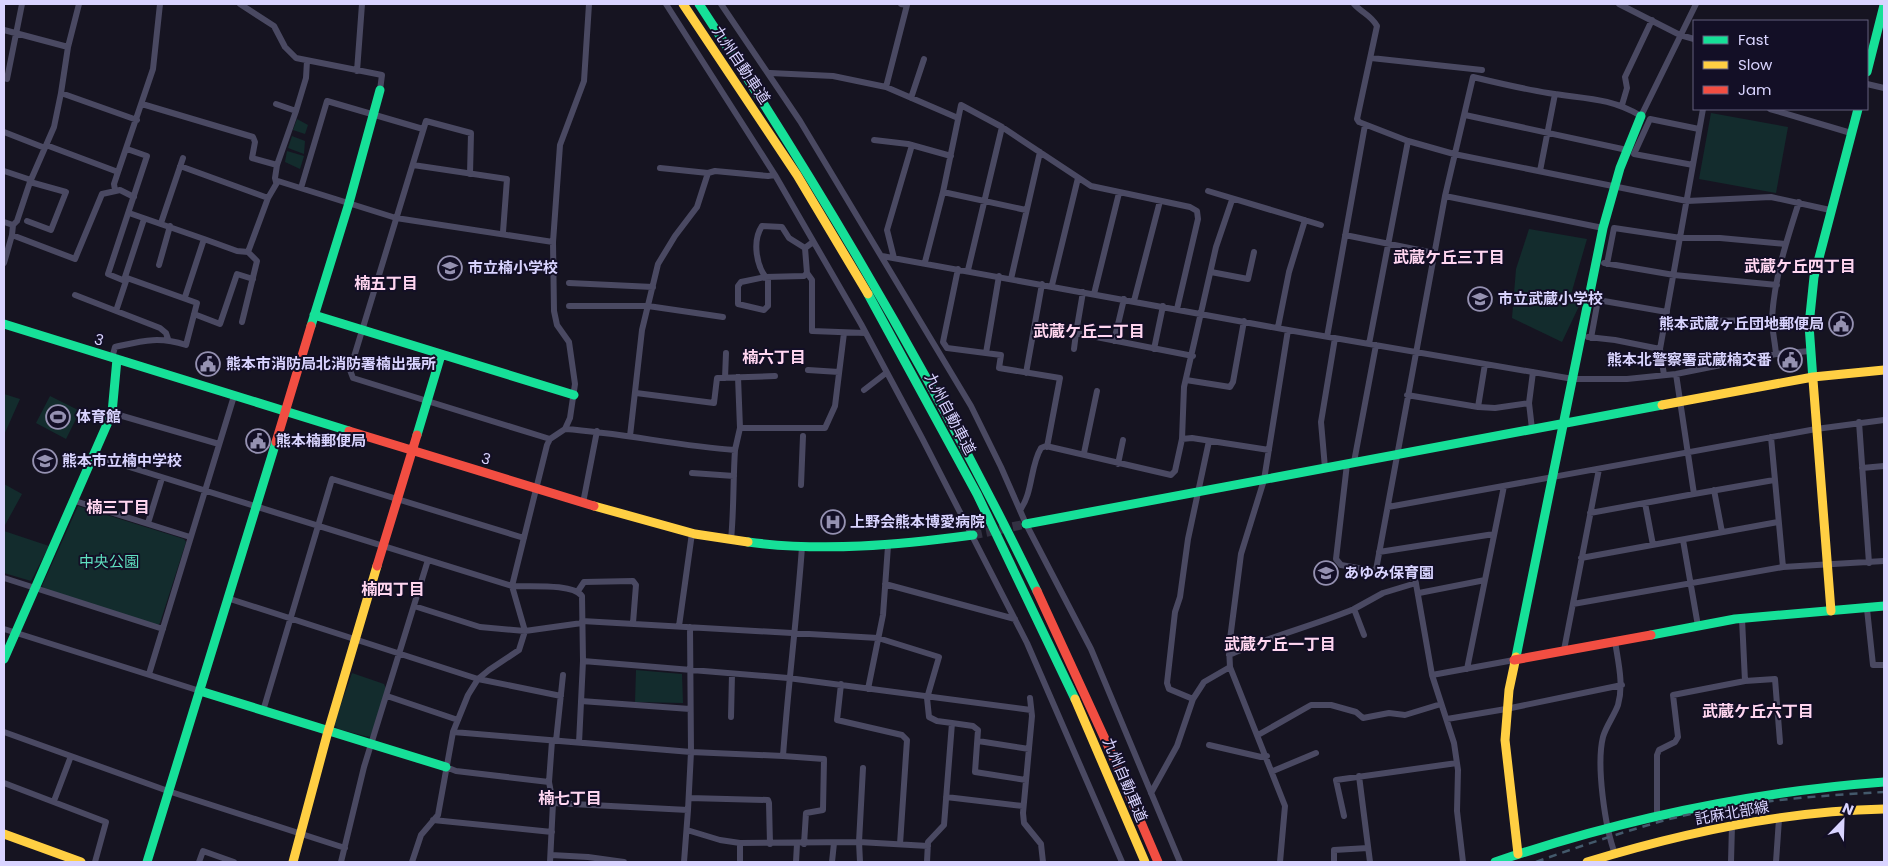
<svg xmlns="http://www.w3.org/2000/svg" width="1888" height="866" viewBox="0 0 1888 866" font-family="Poppins,'Noto Sans JP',sans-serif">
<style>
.green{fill:#132c2d}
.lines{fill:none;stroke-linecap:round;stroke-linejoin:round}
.secondary-tunnel{stroke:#333142;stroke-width:9;stroke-dasharray:9 4.5;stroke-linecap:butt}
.street{stroke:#4a4962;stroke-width:6}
.fast{stroke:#16e098;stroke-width:9}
.slow{stroke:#ffcf43;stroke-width:9}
.jam{stroke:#f24e42;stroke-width:9}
.rail{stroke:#43596b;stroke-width:2.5;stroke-dasharray:8 6;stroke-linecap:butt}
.labels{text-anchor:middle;stroke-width:4;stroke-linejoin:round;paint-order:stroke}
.street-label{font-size:15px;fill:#d9d4ff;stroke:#130f26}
.poi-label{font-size:15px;font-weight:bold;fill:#d9d4ff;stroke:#130f26;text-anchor:start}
.park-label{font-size:15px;fill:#5fe0c0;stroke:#130f26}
.neighbourhood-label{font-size:16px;font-weight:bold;fill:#ffd6f0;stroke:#130f26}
</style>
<rect width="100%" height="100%" fill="#161421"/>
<!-- green -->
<path class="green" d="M1711,113L1788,127L1776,193L1699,179Z
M297,119L308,125L305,134L293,130Z
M292,136L305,141L304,154L288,148Z
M287,151L304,156L300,169L285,162Z
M1529,229L1587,239L1570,298L1581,302L1562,342L1512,318L1516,269Z
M4,394L20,399L4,435Z
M50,396L80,411L66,439L36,423Z
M4,484L22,494L4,527Z
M78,506L184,539L186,542L160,623L158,625L45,590L42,586Z
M4,531L49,546L31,581L4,573Z
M636,670L682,674L683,703L635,702Z
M352,673L384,684L387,691L372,735L369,737L338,729L334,724Z"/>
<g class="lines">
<!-- secondary-tunnel -->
<path class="secondary-tunnel" d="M973,535L1026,524"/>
<!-- street -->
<path class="street" d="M240,4L274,26L285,47L296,58L382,75L380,90
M666,4L775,175L861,324L922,438L1027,643L1122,862
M721,4L800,121L971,406L1001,467L1026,524L1091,649L1180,862
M1354,4C1362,13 1371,15 1377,26L1357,119L1359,122L1408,141L1454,154L1687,201L1771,197L1830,210
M1619,4L1680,35L1694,39
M4,30L68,47L61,93
M68,47L79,4
M1371,58L1482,70
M357,71L362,4
M770,73L833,76L886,87L958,118
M4,78L7,79L22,4
M1867,84L1884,88
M886,87L907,5L901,4
M911,98L924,59
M142,104L253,137L255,142L252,158L277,165L275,178L276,182
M276,104L296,111L306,78L307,61
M1622,105L1627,88L1625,77L1652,20
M1770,109L1851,133
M1465,115L1627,150
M4,132L45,148
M874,140L908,144L951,156
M46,145L118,172L114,184L115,190
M277,165L296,111
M413,165L507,179L503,232
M1693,165L1634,154L1650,119L1699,129
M180,166L268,198
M660,168L708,173
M4,171L31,180
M1540,171L1555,94
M118,172L153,69L160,4
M470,174L471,133L426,121L350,370L353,378L550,439
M301,188L327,101L423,129
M1208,191L1321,225
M943,192L1026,210
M1445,196L1603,228
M129,213L204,239L185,297
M27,221L51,230L66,192L30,182
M4,222L13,225L17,221L30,182L54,127L61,93L137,120
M161,223L183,158
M12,235L75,259L102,194L120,190L134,197
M1345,235L1434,253
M204,239L237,251L248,252L268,198L278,181L396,218L553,242
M805,248L789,238L782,227L762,226C752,241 756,267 768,280V306L764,310L738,304V286L741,282L765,277L804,276L807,273L805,248L813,242
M882,256L1288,330L1573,379H1627L1676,374L1776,354L1810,351
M894,258L887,230L912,145
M925,262L943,192L961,105L1002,127L1091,186L1190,207L1197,211L1198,219L1177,309
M4,263L12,235L13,225
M1604,263L1674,275L1777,285
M1607,264L1614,228L1681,238H1720L1785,244
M159,265L170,226
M958,269L943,342L947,348L1001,355L999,368L1060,378L1047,447
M968,270L1002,127
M1211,272L1248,279L1254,252
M807,273L812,280V331L865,333
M1011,279L1040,152
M124,280L144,219
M125,281L108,274L147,156L127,149
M569,283L653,287
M1052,285L1078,178
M1083,292L1076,333L1193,356
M1094,294L1119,193
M75,295L160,328L166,333L168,339
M1134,301L1160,201
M569,306H648L723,317
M194,314L220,324L237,274L253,279
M242,322L257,261L248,252
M1665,325L1697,321L1772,320
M1278,327L1289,272L1305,220
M1327,337L1365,125
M1588,337L1615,340L1660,349
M1591,338L1598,300L1667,312
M1114,341L1124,299
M1369,344L1408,141
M1074,349L1076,333
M1154,349L1163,306
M986,353L999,276
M1776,354C1775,342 1772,330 1772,319C1774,279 1787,239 1799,202
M112,358L115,347C142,341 158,336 186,345L197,303L127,278L116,311
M808,370L839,372
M1026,373L1042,284
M1664,375L1660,349L1703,109
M725,378L726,353
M1186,380L1230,387L1233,382L1244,321
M864,390L886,373
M636,393L714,403L717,378L775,376
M1407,395L1478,407L1485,364
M1478,407L1495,408L1529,403
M112,413L219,444
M1859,422L1869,563
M740,428H825L835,406L844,333
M565,429C623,433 678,446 735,450L740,428L738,377
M1532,429L1529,403L1533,372
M630,436L642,330L658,264L675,236L697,207L708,173L715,171L768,176L775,175
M1771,437L1783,567
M1182,439L1184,387L1216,247L1232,200
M1084,453L1097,391
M94,456L512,586C529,587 572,583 582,596L583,661L579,743
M1354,462L1376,345
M1118,464L1123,440
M1347,464L1336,559L1341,565L1415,578L1432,675L1454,743L1458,770L1457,811L1463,862
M1325,468L1321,422L1335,338
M1862,468L1884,466
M692,473L734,476
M801,485L803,436
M1714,490L1722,532
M1694,494L1774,480
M75,501L190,537
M583,503L597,431
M1645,503L1653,545
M1388,507L1816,429L1884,420
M1020,510C1033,493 1030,466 1041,448L1046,446L1171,475L1175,471L1182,439L1192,438L1269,450
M1590,513L1694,494L1676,374
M148,523L162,478
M731,540C734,509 733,480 735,450
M1683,540L1698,626
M1379,552L1494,534
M1581,558L1778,522
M1376,570L1445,196L1473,77C1498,83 1523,89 1548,93C1584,99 1609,97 1641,116L1696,4
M4,578L163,629
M885,584L1015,619
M578,591L584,582L633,581L636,585L633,623
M1419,593L1485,580
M227,598L478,679L561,696
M1573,604L1783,567L1884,561
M414,606L480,627L525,631L582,623
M1867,609L1873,665H1884
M582,621L878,638L939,657L927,698L929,717L937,721L952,723L944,825L928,842L927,862
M679,626L692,533
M4,629L200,691
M1364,635L1354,609L1383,593L1416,583
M1615,641C1618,662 1624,684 1618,705C1614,716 1606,726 1603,737C1596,765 1605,827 1615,854
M1564,650L1599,469
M1229,655C1270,636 1313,626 1354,609
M583,661L788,678L1031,710
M1467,669L1504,486
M149,674L234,396
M1432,675L1514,660
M1745,681L1775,679L1780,742
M841,684L837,720L902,735L907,740L900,844
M868,689L883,615L888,546
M387,696L458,720
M1030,698L1032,716L1023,813L1024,823L1041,844L1043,862
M1193,699L1169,689L1167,683L1175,612L1180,597L1188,539L1209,441
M581,701L690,709
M263,711L332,479L524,538
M731,717L732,674
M1447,719L1506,709L1622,685
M952,723L973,726L978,730L975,772L1026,780
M4,732L168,791L345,848
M453,732L691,752L783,756C788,686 797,617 802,547
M1258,735L1311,705H1331L1356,712L1363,718L1389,713L1405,715L1441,704
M556,741L563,675
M978,741L1029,749
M1209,745L1261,757L1267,756
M783,756L824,759L823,810L806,813L804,844
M446,767L456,771L549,782L553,803L550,862
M1273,771L1316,753
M1359,776L1370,862
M549,782L552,741
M4,783L106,822L95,862
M1151,793L1177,746L1193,699L1204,682L1230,667
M946,797L1023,806
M689,798L768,800L769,803L770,844
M54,801L71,756
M553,803L688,810L684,862
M688,810L691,752L690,627
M1657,815V755L1659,750L1675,742L1678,737L1673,695L1745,681L1742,619
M1344,816L1336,780L1457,763
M433,820L552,832
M687,830L720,840L740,843L859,842L928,846
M551,855L588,857L624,862
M199,862L203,851L234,862
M341,862L364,767L428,560
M412,862L421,835L438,815L453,732L468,695L478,679L489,670L519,650L525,631L512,586L547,445L550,439L565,429L570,418L575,384L569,342L557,325L554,311L553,242L560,145L584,81L589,4
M740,862V843
M796,862L797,844
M832,862L834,843
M860,862L859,842L863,768
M1280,862L1285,806L1230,667L1229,647L1241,554L1264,480L1288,330
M1334,862V850L1368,848
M1731,862L1732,825
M1776,862L1779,819"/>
<!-- fast -->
<path class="fast" d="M699,4C824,193 938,387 1037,591
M1867,72L1884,5
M868,294L977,494L1075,699
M314,315L574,395
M4,324L349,431
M311,326L349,203L380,90
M1813,380L1809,325L1814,277L1858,109
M417,435L441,355
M1026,524L1662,405
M748,542C824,552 898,545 973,535
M1651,635L1735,619L1884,606
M1516,657L1603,228L1620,168L1641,116
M4,659L112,413L117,359
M200,691L446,767
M147,862L276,442
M1495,862C1622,819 1750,792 1884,782"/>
<!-- slow -->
<path class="slow" d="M683,4L797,175L868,294
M1813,380L1831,611
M1662,405L1813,377L1884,370
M594,506L695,534L748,542
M1516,657L1509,690L1505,740L1518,854
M1075,699L1145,862
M4,834L81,862
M293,862L327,735L377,566
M1587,862C1682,833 1784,811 1884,809"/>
<!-- jam -->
<path class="jam" d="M349,431L594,506
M276,442L311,326
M377,566L417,435
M1037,591L1110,750L1158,862
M1514,660L1651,635"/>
<!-- rail -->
<path class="rail" d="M1536,862C1577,847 1620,833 1662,821C1733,802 1812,796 1884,792"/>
</g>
<!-- icons -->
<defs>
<g id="school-ring" transform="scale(1.25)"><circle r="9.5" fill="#130f26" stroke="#9591b1" stroke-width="1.5"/><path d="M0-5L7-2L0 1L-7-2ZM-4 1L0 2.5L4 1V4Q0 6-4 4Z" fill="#9591b1"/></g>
<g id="civic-ring" transform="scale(1.25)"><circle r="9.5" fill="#130f26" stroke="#9591b1" stroke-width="1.5"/><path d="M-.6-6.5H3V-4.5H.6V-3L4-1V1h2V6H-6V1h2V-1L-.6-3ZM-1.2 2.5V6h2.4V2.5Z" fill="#9591b1"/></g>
<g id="stadium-ring" transform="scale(1.25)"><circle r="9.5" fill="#130f26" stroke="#9591b1" stroke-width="1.5"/><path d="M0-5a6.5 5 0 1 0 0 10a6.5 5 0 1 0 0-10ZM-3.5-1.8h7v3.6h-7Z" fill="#9591b1"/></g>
<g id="hospital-ring" transform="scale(1.25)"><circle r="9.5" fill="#130f26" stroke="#9591b1" stroke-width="1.5"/><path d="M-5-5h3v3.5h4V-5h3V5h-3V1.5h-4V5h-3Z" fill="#9591b1"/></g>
</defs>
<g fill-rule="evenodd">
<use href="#school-ring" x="450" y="268"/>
<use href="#school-ring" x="1480" y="299"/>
<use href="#civic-ring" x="1841" y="324"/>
<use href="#civic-ring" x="1790" y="360"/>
<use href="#civic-ring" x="208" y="364"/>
<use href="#stadium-ring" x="58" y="417"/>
<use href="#civic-ring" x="258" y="441"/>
<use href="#school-ring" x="45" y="461"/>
<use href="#hospital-ring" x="833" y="522"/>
<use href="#school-ring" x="1326" y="573"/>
</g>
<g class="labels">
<!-- street labels -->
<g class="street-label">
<text transform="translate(741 65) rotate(56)" y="5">九州自動車道</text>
<text transform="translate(99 340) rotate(17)" y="5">3</text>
<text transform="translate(950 414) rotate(62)" y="5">九州自動車道</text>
<text transform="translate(486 459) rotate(17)" y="5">3</text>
<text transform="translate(1125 780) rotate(67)" y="5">九州自動車道</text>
<text transform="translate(1732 813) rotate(-10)" y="5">託麻北部線</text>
</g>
<!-- poi labels -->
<g class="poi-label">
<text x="468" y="273">市立楠小学校</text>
<text x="1498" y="304">市立武蔵小学校</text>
<text x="1824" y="329" text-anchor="end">熊本武蔵ヶ丘団地郵便局</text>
<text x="1772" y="365" text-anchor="end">熊本北警察署武蔵楠交番</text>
<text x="226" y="369">熊本市消防局北消防署楠出張所</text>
<text x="76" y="422">体育館</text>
<text x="276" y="446">熊本楠郵便局</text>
<text x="62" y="466">熊本市立楠中学校</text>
<text x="850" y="527">上野会熊本博愛病院</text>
<text x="1344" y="578">あゆみ保育園</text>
</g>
<!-- park labels -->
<g class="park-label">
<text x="109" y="567">中央公園</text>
</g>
<!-- neighbourhood labels -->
<g class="neighbourhood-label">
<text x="1449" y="263">武蔵ケ丘三丁目</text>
<text x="1800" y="272">武蔵ケ丘四丁目</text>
<text x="386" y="289">楠五丁目</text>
<text x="1089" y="337">武蔵ケ丘二丁目</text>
<text x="774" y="363">楠六丁目</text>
<text x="118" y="513">楠三丁目</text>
<text x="393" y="595">楠四丁目</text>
<text x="1280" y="650">武蔵ケ丘一丁目</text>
<text x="1758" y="717">武蔵ケ丘六丁目</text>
<text x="570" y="804">楠七丁目</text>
</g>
</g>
<!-- border -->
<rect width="1888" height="866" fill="none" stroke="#d9d4ff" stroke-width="10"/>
<!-- legend -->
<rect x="1693" y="20" width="175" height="90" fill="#130f26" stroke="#625e7d"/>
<rect x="1703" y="36" width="25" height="8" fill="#16e098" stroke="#625e7d"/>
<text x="1738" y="45" font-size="15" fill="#d9d4ff">Fast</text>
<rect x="1703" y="61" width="25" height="8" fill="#ffcf43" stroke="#625e7d"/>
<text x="1738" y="70" font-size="15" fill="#d9d4ff">Slow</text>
<rect x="1703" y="86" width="25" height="8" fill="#f24e42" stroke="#625e7d"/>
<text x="1738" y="95" font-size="15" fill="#d9d4ff">Jam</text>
<!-- north arrow -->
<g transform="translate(1843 821) rotate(23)" stroke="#130f26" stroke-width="4" paint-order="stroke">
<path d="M0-4L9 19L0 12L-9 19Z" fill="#d9d4ff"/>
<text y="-8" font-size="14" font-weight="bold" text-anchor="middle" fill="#d9d4ff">N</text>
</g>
</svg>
